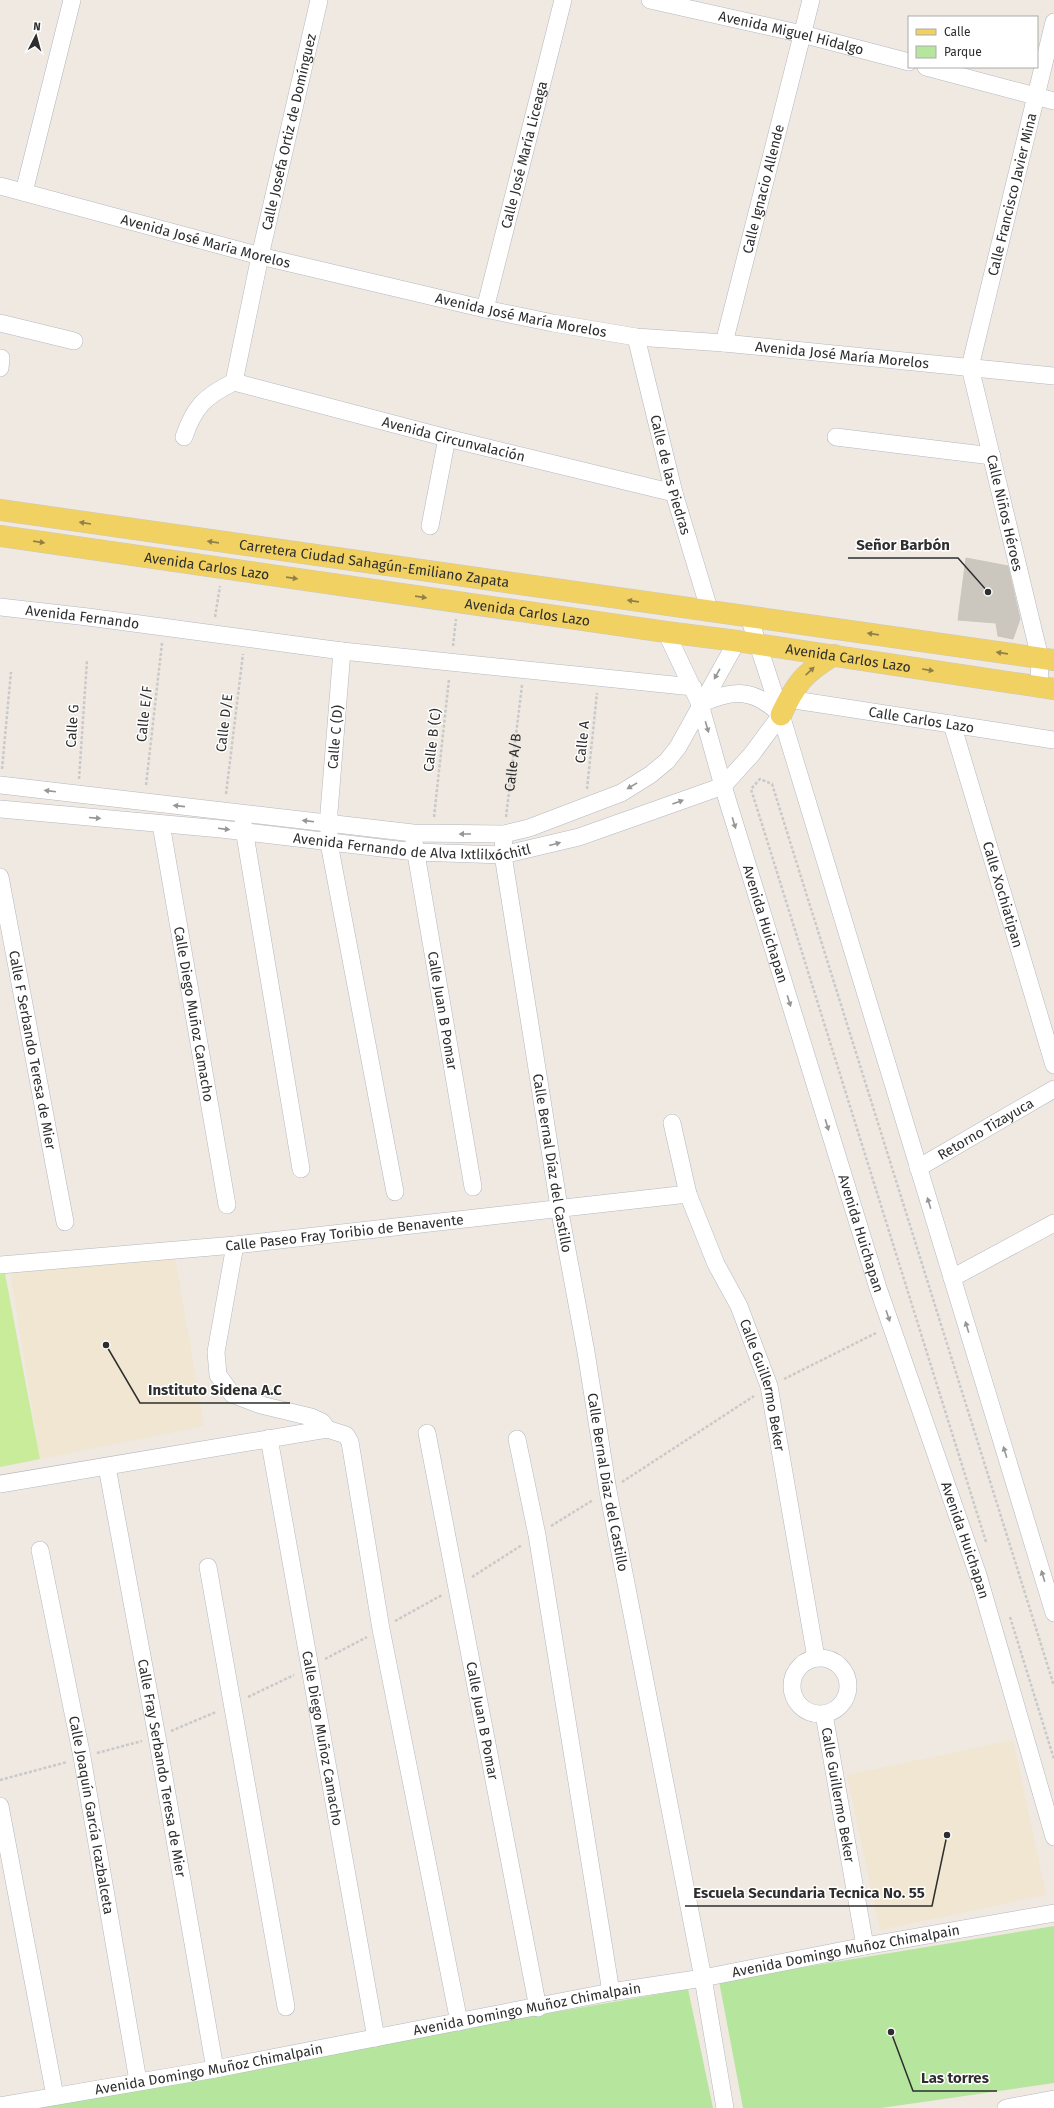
<svg xmlns="http://www.w3.org/2000/svg" width="1054" height="2108" viewBox="0 0 1054 2108" font-family="'Fira Sans',sans-serif">
<style>
.education{fill:#f0e6d1}
.green{fill:#b6e59e}
.pitch{fill:#c9ec9a}
.building{fill:#cbc7bf;stroke:#cbc5ba}
.lines{fill:none;stroke-linecap:round;stroke-linejoin:round}
.minor-casing{stroke:#b4b7c1;stroke-width:18}
.major-casing{stroke:#c9c9c9;stroke-width:22}
.path{stroke:#c9c9c9;stroke-width:2.5;stroke-dasharray:3 2;stroke-linecap:butt}
.minor{stroke:#fff;stroke-width:17}
.major{stroke:#f2d163;stroke-width:21}
.oneway{fill:#908048}
.oneway2{fill:#969696}
.labels{text-anchor:middle;stroke-width:3;stroke-linejoin:round;paint-order:stroke}
.street-label{font-size:14px;fill:#2e2e2e;stroke:#fff}
.leader{fill:none;stroke:#2e2e2e;stroke-width:1.5}
.callout-dot{fill:#2e2e2e;stroke:#fff;stroke-width:1.5}
.callout-label{font-size:15px;text-anchor:middle;font-weight:bold;fill:#2e2e2e;stroke:#fff;stroke-width:3;stroke-linejoin:round;paint-order:stroke}
</style>
<rect width="100%" height="100%" fill="#efe9e1"/>
<!-- education -->
<path class="education" d="M174,1251L204,1426L40,1459L9,1264Z
M1013,1740L1046,1895L880,1930L847,1775Z"/>
<!-- green -->
<path class="green" d="M1054,1926V2083L881,2108H743L719,1981Z
M688,1989L713,2108H3Z"/>
<!-- pitch -->
<path class="pitch" d="M0,1263H3L40,1459L0,1467Z"/>
<!-- building -->
<path class="building" d="M966,558L1008,566L1020,619L1013,639L998,636L996,623L958,620Z"/>
<g class="lines">
<!-- minor casing -->
<g class="minor-casing">
<g id="minor">
<path id="s2" d="M650,0L802,34L909,62"/>
<path d="M926,67L1054,101"/>
<path id="s3" d="M0,186L260,256L485,309L553,323L636,337L724,343L1054,376"/>
<path d="M24,192L72,0"/>
<path id="s4" d="M485,309L563,0"/>
<path d="M0,323L74,341"/>
<path id="s5" d="M636,337L674,493L710,612"/>
<path id="s6" d="M724,343L811,0"/>
<path d="M0,368L1,358"/>
<path id="s7" d="M234,382L447,438L674,493"/>
<path id="s8" d="M234,382L260,256L319,0"/>
<path d="M184,437C194,407 205,396 234,382"/>
<path d="M836,437L992,456"/>
<path d="M430,526L447,438"/>
<path id="s9" d="M0,607L88,617L342,651L693,687"/>
<path d="M749,617L781,715L1054,1613"/>
<path id="s10" d="M666,632L700,704L723,786L878,1288L978,1575L1054,1837"/>
<path d="M342,651L329,812V843L395,1192"/>
<path id="s11" d="M1039,687L1040,658L970,367L1054,22"/>
<path id="s12" d="M788,699L1054,740"/>
<path id="s13" d="M952,724L1054,1065"/>
<path d="M0,785L413,833L504,834L529,828L621,793L650,775L667,761L678,747L737,641"/>
<path id="s14" d="M0,809L221,829L415,852L503,855L579,837L723,786L752,754L781,715C754,688 733,689 700,704"/>
<path d="M243,823L301,1169"/>
<path id="s15" d="M161,824L227,1205"/>
<path id="s16" d="M504,834L503,855L559,1207L586,1352L608,1491L703,1978L725,2108"/>
<path id="s17" d="M414,842L473,1187"/>
<path id="s18" d="M0,877L65,1222"/>
<path id="s19" d="M672,1123L688,1194L716,1264L739,1306L769,1386L816,1658"/>
<path id="s20" d="M918,1168L1054,1089"/>
<path d="M235,1245L216,1352L218,1375L232,1394L261,1405L311,1417L322,1422L327,1429"/>
<path id="s21" d="M0,1265L235,1245L688,1194"/>
<path d="M952,1278L1054,1223"/>
<path id="s22" d="M427,1433L538,2008"/>
<path id="s23" d="M269,1438L376,2038"/>
<path d="M517,1439L537,1535L611,1992"/>
<path id="s24" d="M107,1467L157,1737L215,2069"/>
<path d="M0,1484L327,1429L346,1435L350,1442L381,1629L459,2022"/>
<path id="s25" d="M40,1550L82,1757L138,2081"/>
<path d="M208,1567L286,2007"/>
<circle cx="820" cy="1686" r="28"/>
<path id="s26" d="M824,1714L865,1946"/>
<path d="M0,1806L55,2096"/>
<path id="s27" d="M0,2106L215,2069L611,1992L703,1978L865,1946L1054,1913"/>
<path d="M1006,2108L1054,2099"/>
</g>
</g>
<!-- major casing -->
<g class="major-casing">
<g id="major">
<path id="s28" d="M0,510L1054,660"/>
<path id="s29" d="M0,536L666,632L737,641L1054,689"/>
<path d="M781,715C796,683 804,673 834,655"/>
</g>
</g>
<!-- path -->
<g class="path">
<path d="M215,617L220,586"/>
<path d="M453,646L456,619"/>
<path d="M2,769L11,672"/>
<path d="M79,779L87,660"/>
<path d="M146,785L162,643"/>
<path d="M587,789L597,693"/>
<path d="M226,794L243,654"/>
<path d="M434,817L449,679"/>
<path id="s1" d="M506,817L522,685"/>
<path d="M784,1379L876,1333"/>
<path d="M622,1482L754,1396"/>
<path d="M551,1526L593,1500"/>
<path d="M986,1542L751,789L760,779L772,784L1054,1686"/>
<path d="M472,1577L522,1545"/>
<path d="M1010,1617L1054,1759"/>
<path d="M395,1621L442,1595"/>
<path d="M325,1659L367,1637"/>
<path d="M248,1697L294,1675"/>
<path d="M171,1731L216,1712"/>
<path d="M97,1753L142,1741"/>
<path d="M0,1780L67,1762"/>
</g>
<!-- minor -->
<use href="#minor" class="minor"/>
<!-- major -->
<use href="#major" class="major"/>
</g>
<!-- one-way arrows -->
<defs><path id="oneway-solid" d="M-6-.8H1V-3.2L6.5 0L1 3.2V.8H-6Z"/></defs>
<g class="oneway">
<use href="#oneway-solid" transform="translate(85 523) rotate(-171)"/>
<use href="#oneway-solid" transform="translate(39 542) rotate(8)"/>
<use href="#oneway-solid" transform="translate(213 542) rotate(-172)"/>
<use href="#oneway-solid" transform="translate(292 578) rotate(8)"/>
<use href="#oneway-solid" transform="translate(421 597) rotate(8)"/>
<use href="#oneway-solid" transform="translate(633 601) rotate(-172)"/>
<use href="#oneway-solid" transform="translate(873 634) rotate(-172)"/>
<use href="#oneway-solid" transform="translate(1002 653) rotate(-172)"/>
<use href="#oneway-solid" transform="translate(928 670) rotate(9)"/>
<use href="#oneway-solid" transform="translate(810 671) rotate(-43)"/>
</g>
<g class="oneway2">
<use href="#oneway-solid" transform="translate(717 674) rotate(119)"/>
<use href="#oneway-solid" transform="translate(707 727) rotate(74)"/>
<use href="#oneway-solid" transform="translate(632 786) rotate(149)"/>
<use href="#oneway-solid" transform="translate(50 791) rotate(-173)"/>
<use href="#oneway-solid" transform="translate(678 802) rotate(-20)"/>
<use href="#oneway-solid" transform="translate(179 806) rotate(-174)"/>
<use href="#oneway-solid" transform="translate(95 818) rotate(5)"/>
<use href="#oneway-solid" transform="translate(308 821) rotate(-173)"/>
<use href="#oneway-solid" transform="translate(734 823) rotate(73)"/>
<use href="#oneway-solid" transform="translate(224 829) rotate(7)"/>
<use href="#oneway-solid" transform="translate(465 834) rotate(180)"/>
<use href="#oneway-solid" transform="translate(555 844) rotate(-15)"/>
<use href="#oneway-solid" transform="translate(789 1001) rotate(73)"/>
<use href="#oneway-solid" transform="translate(827 1125) rotate(73)"/>
<use href="#oneway-solid" transform="translate(929 1203) rotate(-107)"/>
<use href="#oneway-solid" transform="translate(888 1316) rotate(71)"/>
<use href="#oneway-solid" transform="translate(967 1327) rotate(-107)"/>
<use href="#oneway-solid" transform="translate(1005 1452) rotate(-107)"/>
<use href="#oneway-solid" transform="translate(1043 1576) rotate(-107)"/>
</g>
<g class="labels">
<!-- street labels -->
<g class="street-label">
<text dy="5" stroke="none"><textPath href="#s2" startOffset="145">Avenida Miguel Hidalgo</textPath></text>
<text dy="5" stroke="none"><textPath href="#s8" startOffset="256">Calle Josefa Ortiz de Domínguez</textPath></text>
<text dy="5" stroke="none"><textPath href="#s4" startOffset="159">Calle José María Liceaga</textPath></text>
<text dy="5" stroke="none"><textPath href="#s6" startOffset="159">Calle Ignacio Allende</textPath></text>
<text dy="5" stroke="none"><textPath href="#s11" startOffset="506">Calle Francisco Javier Mina</textPath></text>
<text dy="5" stroke="none"><textPath href="#s3" startOffset="213">Avenida José María Morelos</textPath></text>
<text dy="5" stroke="none"><textPath href="#s3" startOffset="537">Avenida José María Morelos</textPath></text>
<text dy="5" stroke="none"><textPath href="#s3" startOffset="861">Avenida José María Morelos</textPath></text>
<text dy="5" stroke="none"><textPath href="#s7" startOffset="227">Avenida Circunvalación</textPath></text>
<text dy="5" stroke="none"><textPath href="#s5" startOffset="142">Calle de las Piedras</textPath></text>
<text transform="translate(1005 513) rotate(77)" y="5">Calle Niños Héroes</text>
<text dy="5" stroke="none"><textPath href="#s28" startOffset="378">Carretera Ciudad Sahagún-Emiliano Zapata</textPath></text>
<text dy="5" stroke="none"><textPath href="#s29" startOffset="209">Avenida Carlos Lazo</textPath></text>
<text dy="5" stroke="none"><textPath href="#s29" startOffset="533">Avenida Carlos Lazo</textPath></text>
<text dy="5" stroke="none"><textPath href="#s9" startOffset="83">Avenida Fernando</textPath></text>
<text dy="5" stroke="none"><textPath href="#s29" startOffset="857">Avenida Carlos Lazo</textPath></text>
<text transform="translate(144 714) rotate(-84)" y="5">Calle E/F</text>
<text dy="5" stroke="none"><textPath href="#s12" startOffset="135">Calle Carlos Lazo</textPath></text>
<text transform="translate(224 723) rotate(-83)" y="5">Calle D/E</text>
<text transform="translate(72 726) rotate(-86)" y="5">Calle G</text>
<text transform="translate(335 737) rotate(-85)" y="5">Calle C (D)</text>
<text transform="translate(432 740) rotate(-83)" y="5">Calle B (C)</text>
<text transform="translate(582 742) rotate(-84)" y="5">Calle A</text>
<text dy="5" stroke="none"><textPath href="#s1" startOffset="55">Calle A/B</textPath></text>
<text dy="5" stroke="none"><textPath href="#s14" startOffset="414">Avenida Fernando de Alva Ixtlilxóchitl</textPath></text>
<text dy="5" stroke="none"><textPath href="#s13" startOffset="178">Calle Xochiatipan</textPath></text>
<text dy="5" stroke="none"><textPath href="#s10" startOffset="309">Avenida Huichapan</textPath></text>
<text dy="5" stroke="none"><textPath href="#s17" startOffset="171">Calle Juan B Pomar</textPath></text>
<text dy="5" stroke="none"><textPath href="#s15" startOffset="193">Calle Diego Muñoz Camacho</textPath></text>
<text dy="5" stroke="none"><textPath href="#s18" startOffset="176">Calle F Serbando Teresa de Mier</textPath></text>
<text dy="5" stroke="none"><textPath href="#s20" startOffset="78">Retorno Tizayuca</textPath></text>
<text dy="5" stroke="none"><textPath href="#s16" startOffset="333">Calle Bernal Díaz del Castillo</textPath></text>
<text dy="5" stroke="none"><textPath href="#s21" startOffset="346">Calle Paseo Fray Toribio de Benavente</textPath></text>
<text dy="5" stroke="none"><textPath href="#s10" startOffset="633">Avenida Huichapan</textPath></text>
<text dy="5" stroke="none"><textPath href="#s19" startOffset="279">Calle Guillermo Beker</textPath></text>
<text dy="5" stroke="none"><textPath href="#s16" startOffset="657">Calle Bernal Díaz del Castillo</textPath></text>
<text dy="5" stroke="none"><textPath href="#s10" startOffset="957">Avenida Huichapan</textPath></text>
<text dy="5" stroke="none"><textPath href="#s22" startOffset="293">Calle Juan B Pomar</textPath></text>
<text dy="5" stroke="none"><textPath href="#s23" startOffset="305">Calle Diego Muñoz Camacho</textPath></text>
<text dy="5" stroke="none"><textPath href="#s24" startOffset="306">Calle Fray Serbando Teresa de Mier</textPath></text>
<text dy="5" stroke="none"><textPath href="#s26" startOffset="82">Calle Guillermo Beker</textPath></text>
<text dy="5" stroke="none"><textPath href="#s25" startOffset="270">Calle Joaquín García Icazbalceta</textPath></text>
<text dy="5" stroke="none"><textPath href="#s27" startOffset="860">Avenida Domingo Muñoz Chimalpain</textPath></text>
<text dy="5" stroke="none"><textPath href="#s27" startOffset="536">Avenida Domingo Muñoz Chimalpain</textPath></text>
<text dy="5" stroke="none"><textPath href="#s27" startOffset="212">Avenida Domingo Muñoz Chimalpain</textPath></text>
</g>
</g>
<!-- callouts -->
<path class="leader" d="M988 592L958 558H848M106 1345L140 1403H290M947 1835L932 1906H685M891 2032L913 2091H997"/>
<g class="callout-dot">
<circle cx="988" cy="592" r="4"/>
<circle cx="106" cy="1345" r="4"/>
<circle cx="947" cy="1835" r="4"/>
<circle cx="891" cy="2032" r="4"/>
</g>
<g class="callout-label">
<text x="903" y="550">Señor Barbón</text>
<text x="215" y="1395">Instituto Sidena A.C</text>
<text x="809" y="1898">Escuela Secundaria Tecnica No. 55</text>
<text x="955" y="2083">Las torres</text>
</g>
<!-- legend -->
<rect x="908" y="16" width="130" height="52" fill="#ffffff" stroke="#ababab"/>
<rect x="916" y="29" width="20" height="6" fill="#f2d163" stroke="#ababab"/>
<text x="944" y="36" font-size="12" fill="#2e2e2e">Calle</text>
<rect x="916" y="46" width="20" height="12" fill="#b6e59e" stroke="#ababab"/>
<text x="944" y="56" font-size="12" fill="#2e2e2e">Parque</text>
<!-- north arrow -->
<g transform="translate(36 36) rotate(6)" stroke="#ffffff" stroke-width="3" paint-order="stroke">
<path d="M0-3L7 15L0 10L-7 15Z" fill="#2e2e2e"/>
<text y="-6" font-size="11" font-weight="bold" text-anchor="middle" fill="#2e2e2e">N</text>
</g>
</svg>
